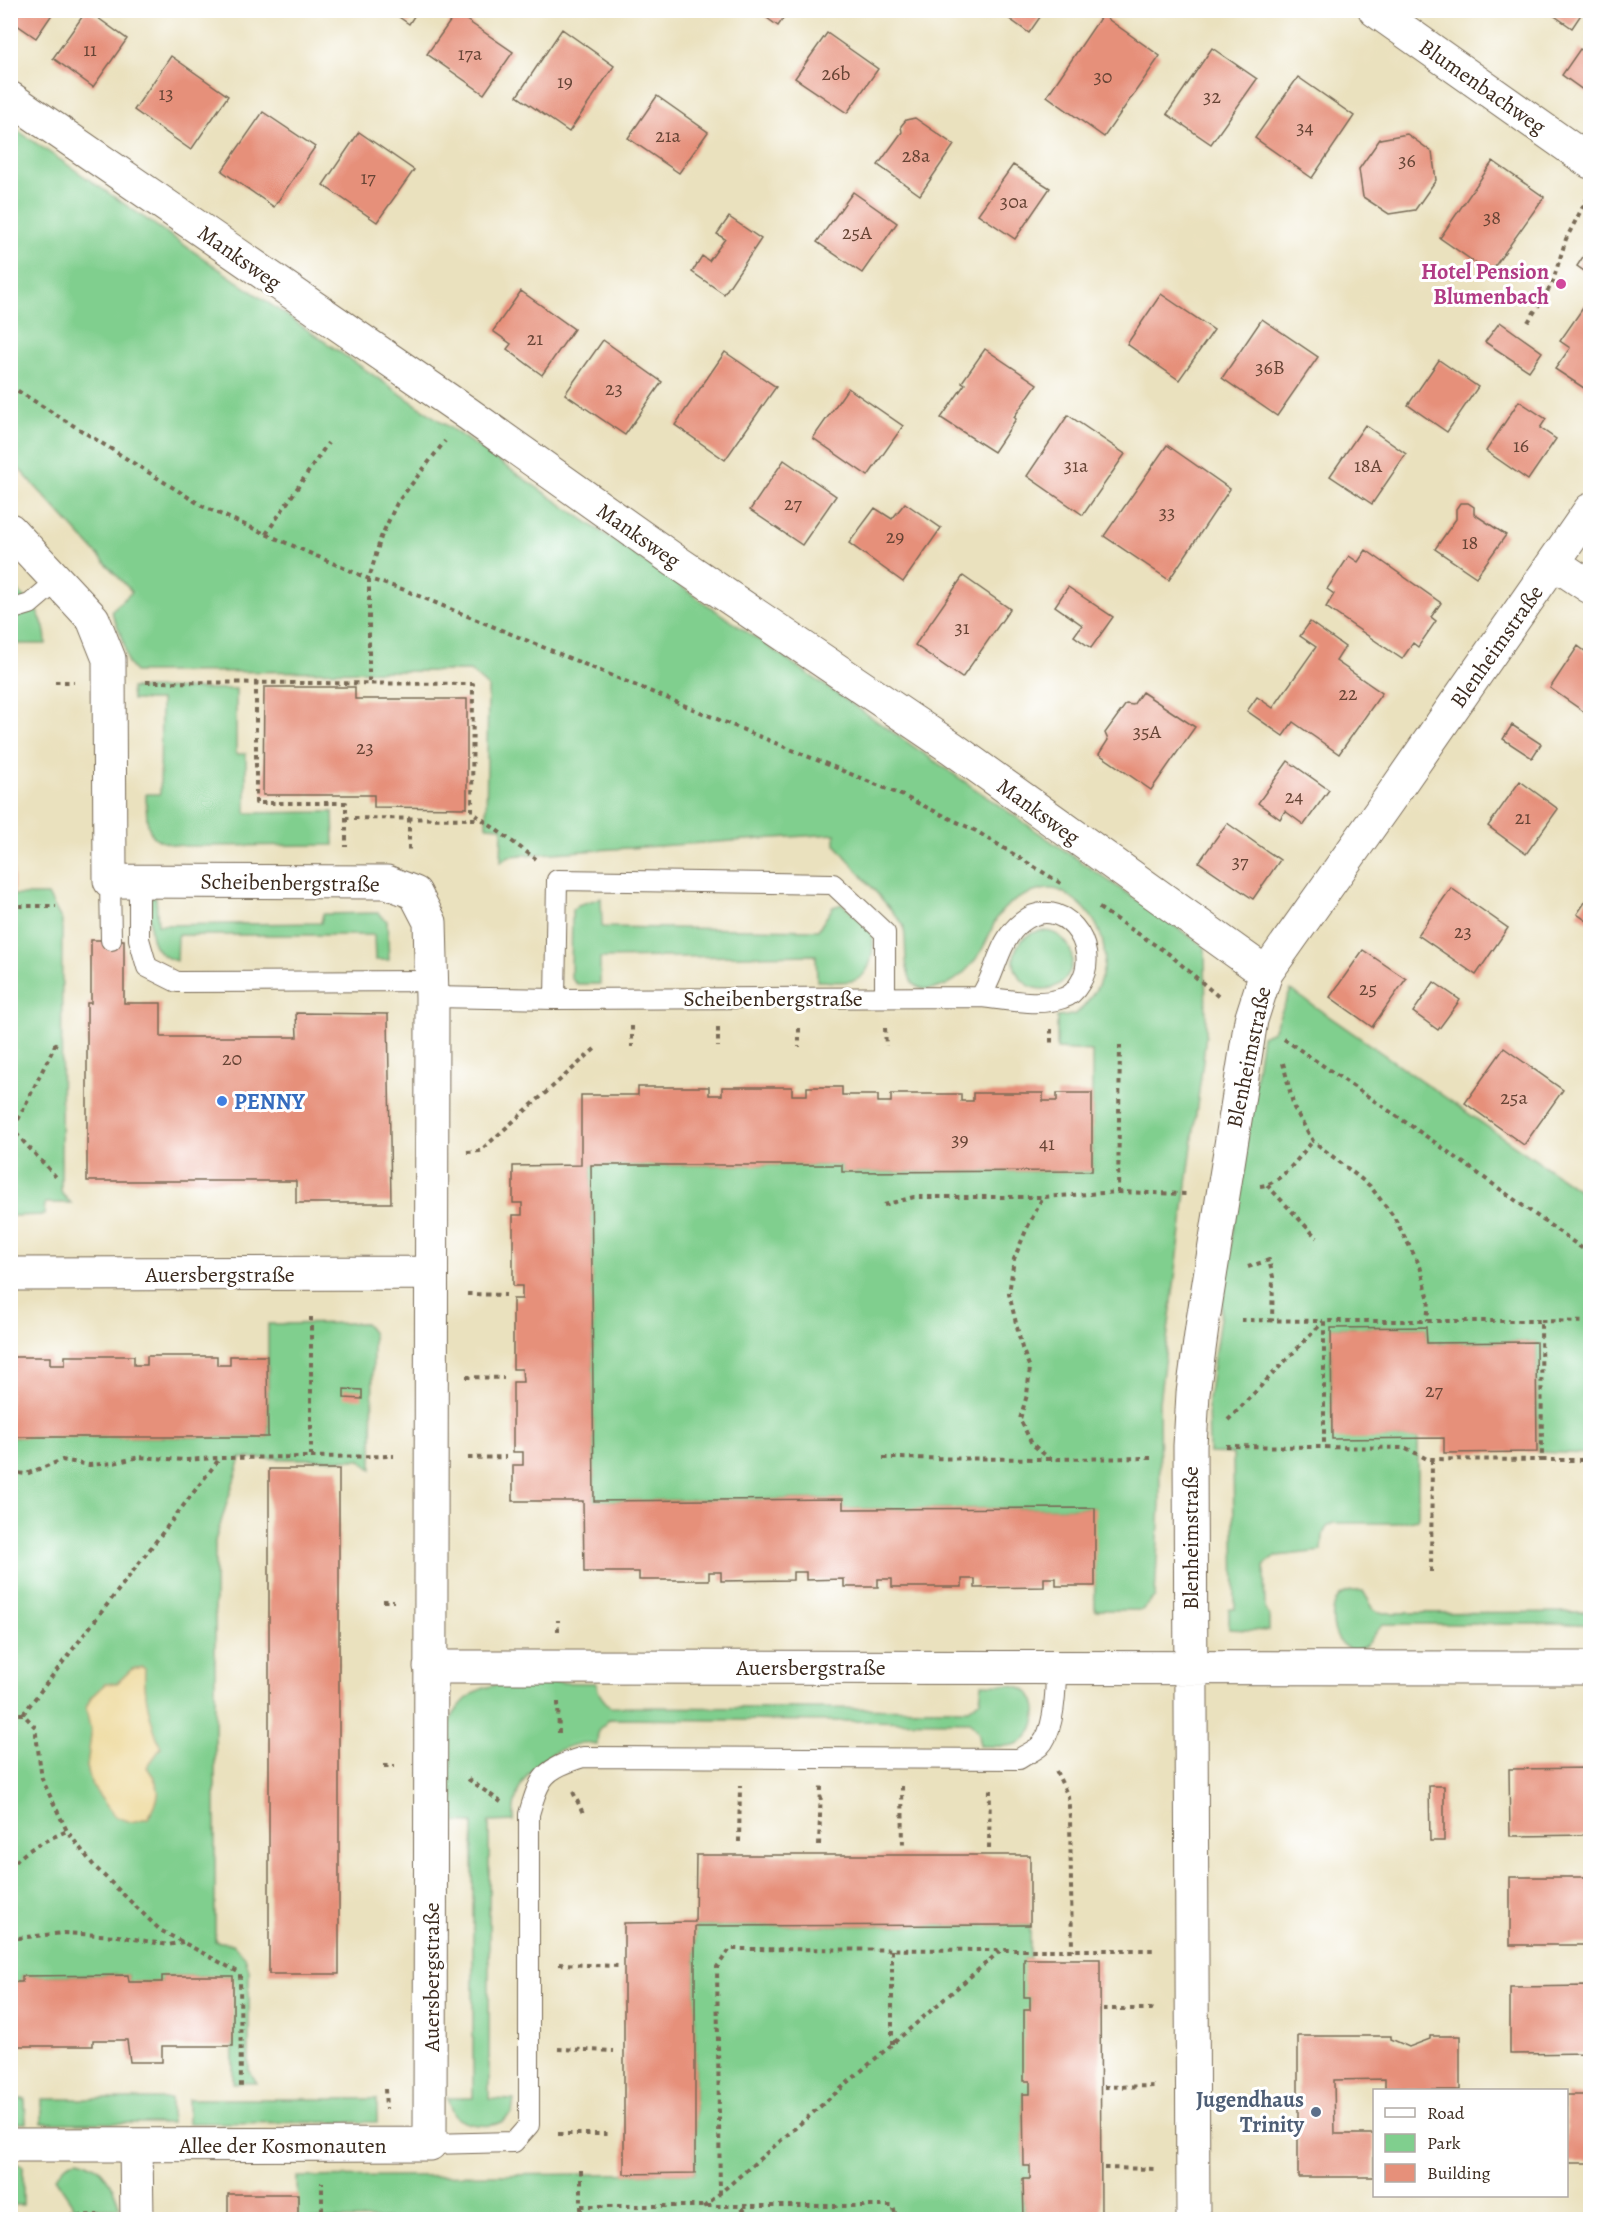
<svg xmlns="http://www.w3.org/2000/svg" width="1601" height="2230" viewBox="0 0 1601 2230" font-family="Alegreya,serif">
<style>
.green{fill:#80cf8e;stroke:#5e7c56;stroke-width:1.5}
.sand{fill:#eeda9e;stroke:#94825e;stroke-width:1.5}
.building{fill:#e6907a}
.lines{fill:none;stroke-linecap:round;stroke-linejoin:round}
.service-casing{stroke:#786a56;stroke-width:22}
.minor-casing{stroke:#786a56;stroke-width:35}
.path{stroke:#786a56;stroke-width:4;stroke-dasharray:4.5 4.5;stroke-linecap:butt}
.service{stroke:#fff;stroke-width:20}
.minor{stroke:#fff;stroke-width:33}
.hotel-dot{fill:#d1479c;stroke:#fff;stroke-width:2}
.shop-dot{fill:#3f7fe0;stroke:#fff;stroke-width:2}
.service-dot{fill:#5c6f8a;stroke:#fff;stroke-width:2}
.labels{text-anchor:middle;stroke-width:6;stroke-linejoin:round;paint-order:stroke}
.number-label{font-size:20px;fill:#664435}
.street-label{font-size:22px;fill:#3b2a1e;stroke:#fff}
.hotel-label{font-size:22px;font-weight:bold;fill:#b23c85;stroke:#fff;text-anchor:end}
.shop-label{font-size:22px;font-weight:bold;fill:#366cbe;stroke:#fff;text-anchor:start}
.service-label{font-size:22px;font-weight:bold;fill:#4e5e75;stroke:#fff;text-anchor:end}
</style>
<rect width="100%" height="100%" fill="#fff"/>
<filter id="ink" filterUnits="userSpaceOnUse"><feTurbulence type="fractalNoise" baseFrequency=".0167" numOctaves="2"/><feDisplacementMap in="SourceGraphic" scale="12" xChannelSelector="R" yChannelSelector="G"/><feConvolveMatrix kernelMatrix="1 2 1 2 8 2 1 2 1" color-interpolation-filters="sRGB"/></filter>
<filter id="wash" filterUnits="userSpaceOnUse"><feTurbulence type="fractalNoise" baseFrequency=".008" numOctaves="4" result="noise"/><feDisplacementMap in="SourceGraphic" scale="24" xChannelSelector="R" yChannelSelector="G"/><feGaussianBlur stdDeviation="1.35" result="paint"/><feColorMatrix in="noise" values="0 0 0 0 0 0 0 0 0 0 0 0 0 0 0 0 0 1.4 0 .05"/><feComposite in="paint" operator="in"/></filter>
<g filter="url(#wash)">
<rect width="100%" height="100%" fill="#eae1be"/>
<!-- green -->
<path class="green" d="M11,126L1205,947L1206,1033L1204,1052L1159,1402L1160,1504L1155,1596L1142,1610H1095L1094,1508L843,1509L842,1499L594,1501L591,1165H842V1172L1092,1171V1051L1057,1049V1017C1062,1016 1070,1016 1075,1014C1083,1009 1088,1002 1093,994C1115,962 1104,920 1072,898C1066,894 1060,889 1052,889C1036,889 1018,897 1006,907C995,916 992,930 986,942C976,963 953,990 928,989C922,989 915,987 912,982C902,964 908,942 903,924L835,844V834L509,856L501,862L502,827L486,826L488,687L470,671L135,672L128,664L123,639L111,611L132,592L11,460Z
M10,583C30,603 46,614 46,644H11Z
M131,688L236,689V754H246V813L333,812L334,845L186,846C145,843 147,831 146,794H160L161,700H132Z
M11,895H48L62,921L61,1190L62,1194L71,1203H45L44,1215L11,1216Z
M150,897H156L158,925L321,923L323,914L378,913L387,921L389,960H375L374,935H178L177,961C145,954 150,923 150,897Z
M601,898L602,927L818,930L833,907L842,904L872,931C875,948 872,977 852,981C841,983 828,981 817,981L816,955L600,958V984H577L571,978L572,910L578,905Z
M1014 960a29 29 0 1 1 58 0a29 29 0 1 1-58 0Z
M1291,990L1590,1198V1454L1537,1452L1536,1342L1427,1343L1426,1327L1331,1328L1332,1438H1418V1519L1396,1523H1333C1321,1529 1323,1538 1322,1551L1277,1556L1268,1561L1264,1567L1265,1609L1269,1615V1631L1229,1629V1609H1235L1233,1454L1209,1453L1208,1399L1262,1036L1273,1031Z
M365,1323L373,1334L372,1470L361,1460L241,1458L215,1541V1941L233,1944L245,1957L249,1970V2070L257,2083H233L232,1976H162V1982H129L128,1975L22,1976V1982H11V1437H268V1324Z
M1352,1591H1363L1373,1608L1379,1613L1590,1612V1624H1383C1373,1631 1372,1645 1361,1648C1333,1657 1326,1611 1339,1597C1343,1593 1347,1592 1352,1591Z
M515,1682L597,1683C597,1694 603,1699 610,1707L969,1709L980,1700L982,1684C995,1685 1012,1682 1024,1689C1045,1702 1037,1740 1013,1745C1003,1747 990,1746 980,1746C980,1735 979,1729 969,1722L610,1719L598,1730L597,1745C587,1741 580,1743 570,1746C545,1753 520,1776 515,1802C513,1808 514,1815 514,1821L489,1822V2099L514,2100L512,2113C508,2116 505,2120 501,2122C489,2128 465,2126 455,2116C451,2111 449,2104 447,2098H473V1823L448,1822C447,1794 442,1751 449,1725C451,1715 462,1702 471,1695C483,1686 500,1684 515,1682Z
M1030,1925V1959H1024L1030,1997V2094H1023L1024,2166H1030V2179L1023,2180L1024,2219H298L297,2177L695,2173V1926Z
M11,2099H25L26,2123H11Z
M42,2099H171V2123H42Z
M188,2099H377V2122L188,2123Z
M78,2159C104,2164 113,2185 120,2208H75L55,2178L66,2165Z
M10,2161L23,2166V2205H11Z"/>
<!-- sand -->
<path class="sand" d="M142,1667L145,1669C143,1696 151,1723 161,1748L147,1767C162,1788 162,1796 148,1818L131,1822L114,1816L92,1786L87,1767L91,1734L86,1708L91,1697L105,1684L117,1683L132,1669Z"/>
<g id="blocks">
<!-- building -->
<path class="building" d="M10,10H55L36,38L10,20Z
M87,10L127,39L93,87L53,58Z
M389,10H418L409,24Z
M756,10H789L778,26Z
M997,10H1045L1029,33Z
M1546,10H1584L1572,28Z
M456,13L513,52L484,94L427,54Z
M1102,15L1160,56L1104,137L1047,96Z
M562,29L614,66L569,132L517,96Z
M827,33L878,69L847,113L795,78Z
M1212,48L1257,79L1211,144L1167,114Z
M1580,49L1590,56V95L1562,75Z
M171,56L228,96L191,150L134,110Z
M1298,77L1354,116L1312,178L1255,138Z
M657,96L708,132L679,173L628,138Z
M263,112L315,147L274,207L222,171Z
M915,118L954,145L920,195L878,165L902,132L901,126L906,120Z
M359,132L414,170L377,222L323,185Z
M1407,134L1432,152L1436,180L1415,210L1389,214L1363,197L1359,169L1380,139Z
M1493,161L1544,197L1490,273L1440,238Z
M1013,165L1050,188L1015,239L978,214Z
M853,192L897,223L862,273L817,242Z
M729,217L761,239L724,294L692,272L702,256L709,261L725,239L717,234Z
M1590,246V275L1577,266Z
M521,291L574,329L542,375L507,349L511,344L493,331Z
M1161,294L1214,330L1179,380L1127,344Z
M1590,298V392L1555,369L1570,348L1560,341Z
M1262,319L1318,357L1277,416L1222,378Z
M1500,322L1542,352L1529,371L1485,342Z
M603,340L662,382L625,435L565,394Z
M985,349L1037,384L1014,417L1016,419L994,452L941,418L965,384L962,382Z
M725,352L776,387L725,460L675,425Z
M1439,360L1478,387L1447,432L1408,405Z
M848,388L903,426L868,476L813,438Z
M1519,401L1546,419L1540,428L1556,439L1528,480L1486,451Z
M1068,415L1125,454L1083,515L1027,476Z
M1365,425L1406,454L1372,504L1330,476Z
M1167,445L1230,489L1169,580L1104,536Z
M784,460L836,496L802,545L750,510Z
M905,503L941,528L903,582L849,543L875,508L892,519Z
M1460,503H1468L1474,507V514L1506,535L1476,577L1435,549L1456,519V509Z
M1366,550L1441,603L1431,617L1436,621L1418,647L1413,643L1402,659L1326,607L1334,594L1327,589L1349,556L1358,562Z
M963,576L1010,609L962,678L915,645Z
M1068,587L1113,617L1091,648L1074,636L1082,625L1055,606Z
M1310,622L1345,647L1336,661L1382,693L1339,754L1293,722L1283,736L1247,711L1257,697L1273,708L1316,647L1300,636Z
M1578,646L1590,655V716L1550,688Z
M264,687H355V699H467V808L374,807V795H263Z
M1142,692L1195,727L1151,790L1099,754L1108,740L1105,733L1126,704L1133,705Z
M1512,725L1541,744L1532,758L1503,739Z
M1288,761L1329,790L1304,825L1285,811L1280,819L1258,803Z
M10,767H13L14,895H10Z
M1520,781L1558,809L1526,854L1488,826Z
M1227,823L1280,860L1253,899L1199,862Z
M1451,888L1508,928L1476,975L1418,935Z
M1590,895V923L1577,914Z
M91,940H124V1003H161V1037H297L296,1013L388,1014L391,1203H296V1181H87V1003H91Z
M1363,950L1406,979L1372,1027L1330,997Z
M1434,982L1460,1000L1438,1030L1413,1012Z
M1504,1048L1563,1090L1524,1145L1465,1103Z
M638,1087H709V1095H722V1087H792V1095H807V1087H842V1095H878V1102H891V1094H961V1101H973V1093H1043V1101H1057V1093H1092V1171L842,1172V1165H591L594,1501L843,1499V1509L1095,1508V1586H1056V1578H1044V1587L975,1588V1579H962V1587H892V1579H878V1587H844V1579L806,1580V1572H793V1580L721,1581V1572H709V1580H639V1572H584L583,1501H513V1465H523V1452H513V1382H523L522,1369H513V1299H522V1286H513V1215H522V1203H513V1166L581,1165V1095H638Z
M1426,1327L1427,1343L1536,1342L1537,1452L1444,1453V1438L1332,1439L1331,1328Z
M65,1356H134V1365H147V1356H217V1365H230V1356H267L268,1437H10V1357H50V1365H65Z
M344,1389L362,1390V1399L344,1398Z
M269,1469H339V1974H269Z
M1590,1768V1835L1510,1836L1509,1769Z
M1429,1786H1444V1841H1430Z
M696,1855H1030V1925L695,1926V2173L624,2174V1923L695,1922Z
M1510,1877H1590V1945H1510Z
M1024,1959H1100L1101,2220H1024L1023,2179H1030V2166H1024L1023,2094H1030V2081H1024V2010H1030V1997H1024Z
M128,1975L129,1982H162V1976H233V2046H162V2062H130L127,2040H93V2046H10V1982H22V1976Z
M1590,1986V2053L1510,2054V1987Z
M1298,2036H1391V2039L1409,2047L1430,2039V2036H1460V2090H1385V2079L1334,2080L1335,2134H1374V2177H1298Z
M1566,2095H1590V2163H1566Z
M228,2194H298V2220H228Z"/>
</g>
</g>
<g filter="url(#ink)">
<use href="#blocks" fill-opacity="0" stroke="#786a56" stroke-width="1.5"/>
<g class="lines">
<!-- service casing -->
<g class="service-casing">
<path id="service" d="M10,610L30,604L57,581
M110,881L111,940
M139,881V939L147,967L177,982L432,981
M432,997L555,999L980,997C1006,999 1038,1007 1063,998C1071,996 1076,990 1080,983C1103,946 1061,891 1022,922C997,941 997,974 980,997
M555,999L557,880L833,884L885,933V997
M430,2144L514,2142L529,2125V1814C540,1776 544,1769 583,1757L1019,1759C1025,1755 1034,1751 1040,1746C1055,1731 1056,1688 1056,1667"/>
</g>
<!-- minor casing -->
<g class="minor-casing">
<path id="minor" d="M1375,10L1590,162
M10,98L467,413L674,560L952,748L1266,973
M10,530L93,619L109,659L110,881L387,882L415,893L430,922L432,997L430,2144L10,2145
M1554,563L1590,587
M10,1274L430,1273
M430,1667L1590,1668
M136,2145L137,2220
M1193,2220L1190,1446L1193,1393L1203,1320L1251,1020L1266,973L1390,798L1590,510"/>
</g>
<!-- path -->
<path class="path" d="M1528,322L1552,284L1566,239L1588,197
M10,386L204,507L369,579L402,589L899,794L976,831L1062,884
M266,534L328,443
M55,682H74
M146,682L473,684L472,812L536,859
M256,682V803H346V818L480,819
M369,682V579L381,537L397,503L445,441
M346,818V847
M409,818V851
M10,906H56
M1099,908L1169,954L1220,998
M632,1026V1047
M718,1028V1047
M799,1028V1047
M885,1028L886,1046
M1051,1029V1046
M1284,1039L1433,1141L1590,1254
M1120,1045L1118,1192L1043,1197L1027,1228L1014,1259L1009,1294L1022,1348L1030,1368L1027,1395L1020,1419L1032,1444L1050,1459L1155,1458
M1283,1063L1294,1108L1313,1141L1370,1186L1394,1217L1420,1266L1429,1300L1427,1321
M10,1127L57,1178
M10,1136L57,1041
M467,1152L480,1151L597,1047
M1267,1185L1317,1238
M1260,1186C1282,1184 1299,1156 1313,1141
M1118,1192L1187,1194
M884,1205L914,1197H1043
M1248,1267L1269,1260L1273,1277L1272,1321
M467,1294L506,1295
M311,1317V1456
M1241,1320L1323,1321
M1541,1321L1590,1322
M466,1377L504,1378
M1228,1420L1323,1322
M1226,1446L1406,1448L1427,1459L1542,1460L1541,1321H1324V1447
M468,1458L506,1457
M883,1458L1050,1459
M1542,1460H1590
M10,1472L26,1474L62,1460L89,1465L114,1463L139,1457L184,1460L219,1458
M1431,1572L1432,1459
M383,1601H394
M558,1631V1620
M558,1702L559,1733
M10,1714H23L35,1727L42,1779L67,1831L94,1866L160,1930L240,1973L241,2090
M23,1714L220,1458L394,1456
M384,1766H395
M1056,1771L1068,1796L1070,1817L1072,1950
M468,1779L501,1802
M902,1786L903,1847
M573,1792L583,1813
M739,1842L740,1785
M819,1845L821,1786
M989,1848L990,1789
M10,1869C23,1850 46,1840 67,1831
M10,1934L19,1938L63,1933L118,1936L168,1945L183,1942
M892,1950V2044
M559,1964L618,1966
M1103,2009H1156
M558,2049L614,2051
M1104,2087L1156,2086
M385,2089L386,2109
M558,2134H611
M1104,2168L1156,2169
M581,2170V2206H893L897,2220
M720,2194L717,1967L730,1949L1001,1950
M581,2206V2220
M704,2207L1001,1950H1157
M742,2208L753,2220
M41,2216L101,2215
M322,2220V2182"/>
<!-- service -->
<use href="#service" class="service"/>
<!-- minor -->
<use href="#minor" class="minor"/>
</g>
</g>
<!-- markers -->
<circle class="hotel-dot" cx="1561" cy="284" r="6"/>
<circle class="shop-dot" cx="222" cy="1101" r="6"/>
<circle class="service-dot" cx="1316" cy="2112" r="6"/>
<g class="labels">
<!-- number labels -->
<g class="number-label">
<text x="90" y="56">11</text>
<text x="470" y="60">17a</text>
<text x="836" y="80">26b</text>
<text x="1103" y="83">30</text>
<text x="565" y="88">19</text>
<text x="166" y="100">13</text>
<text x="1212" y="103">32</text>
<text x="1305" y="134">34</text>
<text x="668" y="142">21a</text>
<text x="916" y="162">28a</text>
<text x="1407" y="167">36</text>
<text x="368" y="184">17</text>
<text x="1014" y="208">30a</text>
<text x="1492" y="224">38</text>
<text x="857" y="239">25A</text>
<text x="535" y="345">21</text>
<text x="1270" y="374">36B</text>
<text x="614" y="395">23</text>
<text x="1521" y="452">16</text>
<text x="1076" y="472">31a</text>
<text x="1368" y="472">18A</text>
<text x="793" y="510">27</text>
<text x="1167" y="519">33</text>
<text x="895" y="543">29</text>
<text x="1470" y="549">18</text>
<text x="962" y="634">31</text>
<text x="1348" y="700">22</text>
<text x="1147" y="738">35A</text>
<text x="365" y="754">23</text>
<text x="1294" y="803">24</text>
<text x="1523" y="824">21</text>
<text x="1240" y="868">37</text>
<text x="1463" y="938">23</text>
<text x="1368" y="995">25</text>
<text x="232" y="1065">20</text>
<text x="1514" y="1104">25a</text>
<text x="960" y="1146">39</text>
<text x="1047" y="1150">41</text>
<text x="1434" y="1397">27</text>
</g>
<!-- street labels -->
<g class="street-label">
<text transform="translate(1483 86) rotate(35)" y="8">Blumenbachweg</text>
<text transform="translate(240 257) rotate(35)" y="8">Manksweg</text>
<text transform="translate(639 535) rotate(35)" y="8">Manksweg</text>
<text transform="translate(1496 646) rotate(-55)" y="8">Blenheimstraße</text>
<text transform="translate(1039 811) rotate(36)" y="8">Manksweg</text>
<text transform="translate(290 882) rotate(1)" y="8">Scheibenbergstraße</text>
<text x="773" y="1006">Scheibenbergstraße</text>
<text transform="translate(1248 1057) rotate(-78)" y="8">Blenheimstraße</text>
<text x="220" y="1282">Auersbergstraße</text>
<text transform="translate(1190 1538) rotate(-90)" y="8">Blenheimstraße</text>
<text x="811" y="1675">Auersbergstraße</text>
<text transform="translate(431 1977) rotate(-90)" y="8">Auersbergstraße</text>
<text x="283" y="2153">Allee der Kosmonauten</text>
</g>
<!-- hotel labels -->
<g class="hotel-label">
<text x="1549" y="279">Hotel Pension<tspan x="1549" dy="25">Blumenbach</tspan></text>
</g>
<!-- shop labels -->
<g class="shop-label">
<text x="234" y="1109">PENNY</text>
</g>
<!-- service labels -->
<g class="service-label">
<text x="1304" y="2107">Jugendhaus<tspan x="1304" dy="25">Trinity</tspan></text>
</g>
</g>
<!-- margin -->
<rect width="1601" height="2230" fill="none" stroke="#fff" stroke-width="36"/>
<!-- legend -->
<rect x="1373" y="2089" width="195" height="108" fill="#ffffff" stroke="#b1aaa5" stroke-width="1.5"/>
<rect x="1385" y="2108" width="30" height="9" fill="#ffffff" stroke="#b1aaa5" stroke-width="1.5"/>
<text x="1427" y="2119" font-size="18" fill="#3b2a1e">Road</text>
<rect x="1385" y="2134" width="30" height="18" fill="#80cf8e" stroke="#b1aaa5" stroke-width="1.5"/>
<text x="1427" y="2149" font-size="18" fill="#3b2a1e">Park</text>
<rect x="1385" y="2164" width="30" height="18" fill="#e6907a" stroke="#b1aaa5" stroke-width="1.5"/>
<text x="1427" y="2179" font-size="18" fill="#3b2a1e">Building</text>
</svg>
